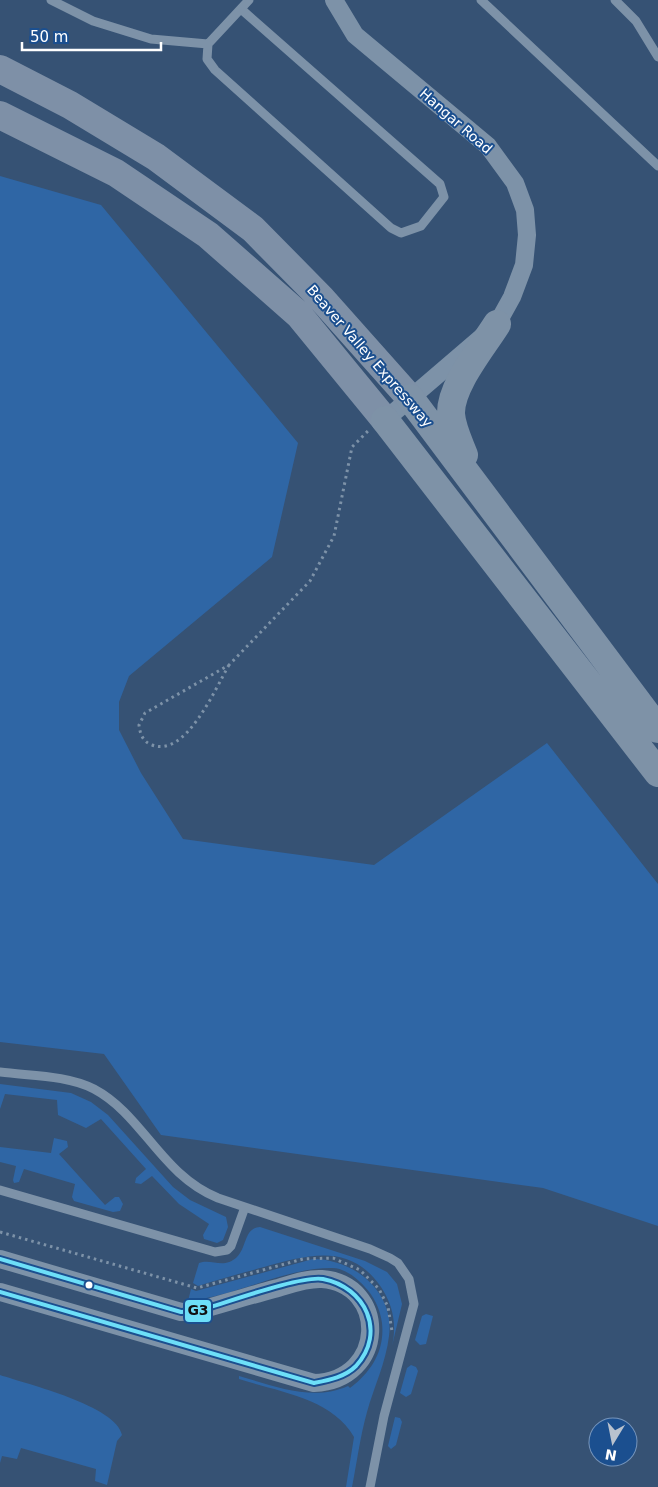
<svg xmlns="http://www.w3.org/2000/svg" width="658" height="1487" viewBox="0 0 658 1487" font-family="'DejaVu Sans',sans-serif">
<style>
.green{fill:#2f66a5}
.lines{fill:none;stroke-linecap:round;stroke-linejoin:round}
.path{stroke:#7d92a8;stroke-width:3;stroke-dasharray:2.5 4;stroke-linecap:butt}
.service{stroke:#7d92a8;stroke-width:9}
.minor{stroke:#7d92a8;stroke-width:18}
.trunk{stroke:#7e90a7;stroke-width:28}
.motorway{stroke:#7e92a7;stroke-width:28}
.bus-1-casing{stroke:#1b4f8f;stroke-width:8}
.bus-1{stroke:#6ddff8;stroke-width:4}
.bus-dot{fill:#fff;stroke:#1b4f8f;stroke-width:2}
.labels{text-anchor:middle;stroke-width:4;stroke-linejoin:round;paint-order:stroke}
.street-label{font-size:14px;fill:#fff;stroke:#1b4f8f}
.line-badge{stroke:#1b4f8f;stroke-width:2}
.pale-badge-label{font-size:14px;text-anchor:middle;font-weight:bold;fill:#111}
</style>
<rect width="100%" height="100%" fill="#365274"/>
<!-- green -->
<path class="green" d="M0,176L101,205L298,443L272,557L129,676L119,702V730L141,773L183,839L374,865L547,743L658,884V1226L543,1188L161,1135L104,1054L0,1042Z
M0,1084L71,1093L91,1102L108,1115L173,1187L190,1200L226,1217L228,1227L223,1240L217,1243L204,1239L203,1235L209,1224L179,1204L152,1176L141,1184L135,1183L136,1178L146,1169L101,1119L86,1128L58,1115L57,1100L5,1094L0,1109Z
M54,1138L67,1141L68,1147L59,1154L105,1205L115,1197H119L123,1204L120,1211L113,1212L74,1201L72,1197L75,1184L24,1169L19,1182L14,1183L13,1180L16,1166L0,1162V1147L51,1153Z
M260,1227L365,1261L387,1272L397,1284L402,1304L392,1346C397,1325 393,1305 381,1287C350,1242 308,1255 264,1267C242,1273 220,1279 198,1286L193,1283L199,1263C212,1258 223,1270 237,1257C247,1247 244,1228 260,1227Z
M313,1259C354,1259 395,1292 389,1336C386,1362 374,1387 367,1412C360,1437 357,1462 352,1487H346L354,1437C332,1398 278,1392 239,1379V1376C274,1386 313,1402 348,1386L350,1388C371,1372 385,1351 382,1323C380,1309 374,1296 364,1286C357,1278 343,1267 331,1268C284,1268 237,1296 188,1301L191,1289L196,1291Z
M426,1314L433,1316L426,1344L420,1345L415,1340L422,1316Z
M411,1365L416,1367L418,1371L411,1394L406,1397L400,1393L407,1368Z
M0,1375C27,1384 117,1406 122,1435L117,1441L107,1485L95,1481L96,1469L21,1448L17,1459L2,1456L0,1463Z
M395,1417L400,1418L402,1422L396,1445L391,1449L388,1446Z"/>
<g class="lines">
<!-- path -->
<path class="path" d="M229,665C215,689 186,758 152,745C143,742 140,734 139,725L145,713L229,665L310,581L334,536L352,447L368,431
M0,1232L197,1288L303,1259L333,1258L360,1270L379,1289L388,1307L392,1331"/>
<!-- service -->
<path class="service" d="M51,0L93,21L151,39L208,44
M481,0L658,166
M615,0L636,21L658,57
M241,9L440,184L444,197L421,226L401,233L391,228L215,70L207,59L208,44L249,0
M0,1072C30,1076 67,1075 94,1089C143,1115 161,1175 218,1198L370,1249L390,1258L398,1263L409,1279L414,1304L384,1416L370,1487
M0,1190L215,1252L227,1250L231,1246L245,1207"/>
<!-- minor -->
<path class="minor" d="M334,0L355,35L488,146L515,183L525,210L527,235L524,265L512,297L497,324L385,420
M0,1259L181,1312L197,1311C222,1304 248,1296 274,1289C289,1285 306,1278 322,1279C388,1284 387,1380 314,1383L0,1292"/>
<!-- trunk -->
<path class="trunk" d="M0,69L70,105L156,157L253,229L321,298L410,398
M0,115L116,173L208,235L299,315L385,420"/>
<!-- motorway -->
<path class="motorway" d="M410,398L658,729
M385,420L658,773
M464,455C459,442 452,428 451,414C450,386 482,348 497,324"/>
<!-- bus-1 casing -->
<g class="bus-1-casing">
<path id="bus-1" d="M0,1259L181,1312L197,1311C223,1304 301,1275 323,1279C365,1287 387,1332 356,1366C345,1377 329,1380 314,1383L0,1292"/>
</g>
<!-- bus-1 -->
<use href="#bus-1" class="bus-1"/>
</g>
<!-- markers -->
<circle class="bus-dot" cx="89" cy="1285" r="4.5"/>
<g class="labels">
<!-- street labels -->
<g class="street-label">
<text transform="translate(456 121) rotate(41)" y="5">Hangar Road</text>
<text transform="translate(370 356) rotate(49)" y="5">Beaver Valley Expressway</text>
</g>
</g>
<rect class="line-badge" x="184" y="1299" width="28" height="24" rx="5" fill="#6ddff8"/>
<g class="pale-badge-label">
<text x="198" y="1315">G3</text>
</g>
<!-- north arrow -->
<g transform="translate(613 1442) rotate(190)"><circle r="24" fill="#1b4f8f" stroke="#7695bc"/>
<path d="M0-4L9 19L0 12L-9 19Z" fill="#b9c2ce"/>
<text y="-8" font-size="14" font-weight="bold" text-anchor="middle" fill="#ffffff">N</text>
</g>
<!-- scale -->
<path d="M22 42v8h139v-8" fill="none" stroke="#ffffff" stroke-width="2.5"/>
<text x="30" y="42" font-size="15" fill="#ffffff" stroke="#1b4f8f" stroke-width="4" paint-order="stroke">50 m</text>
</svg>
